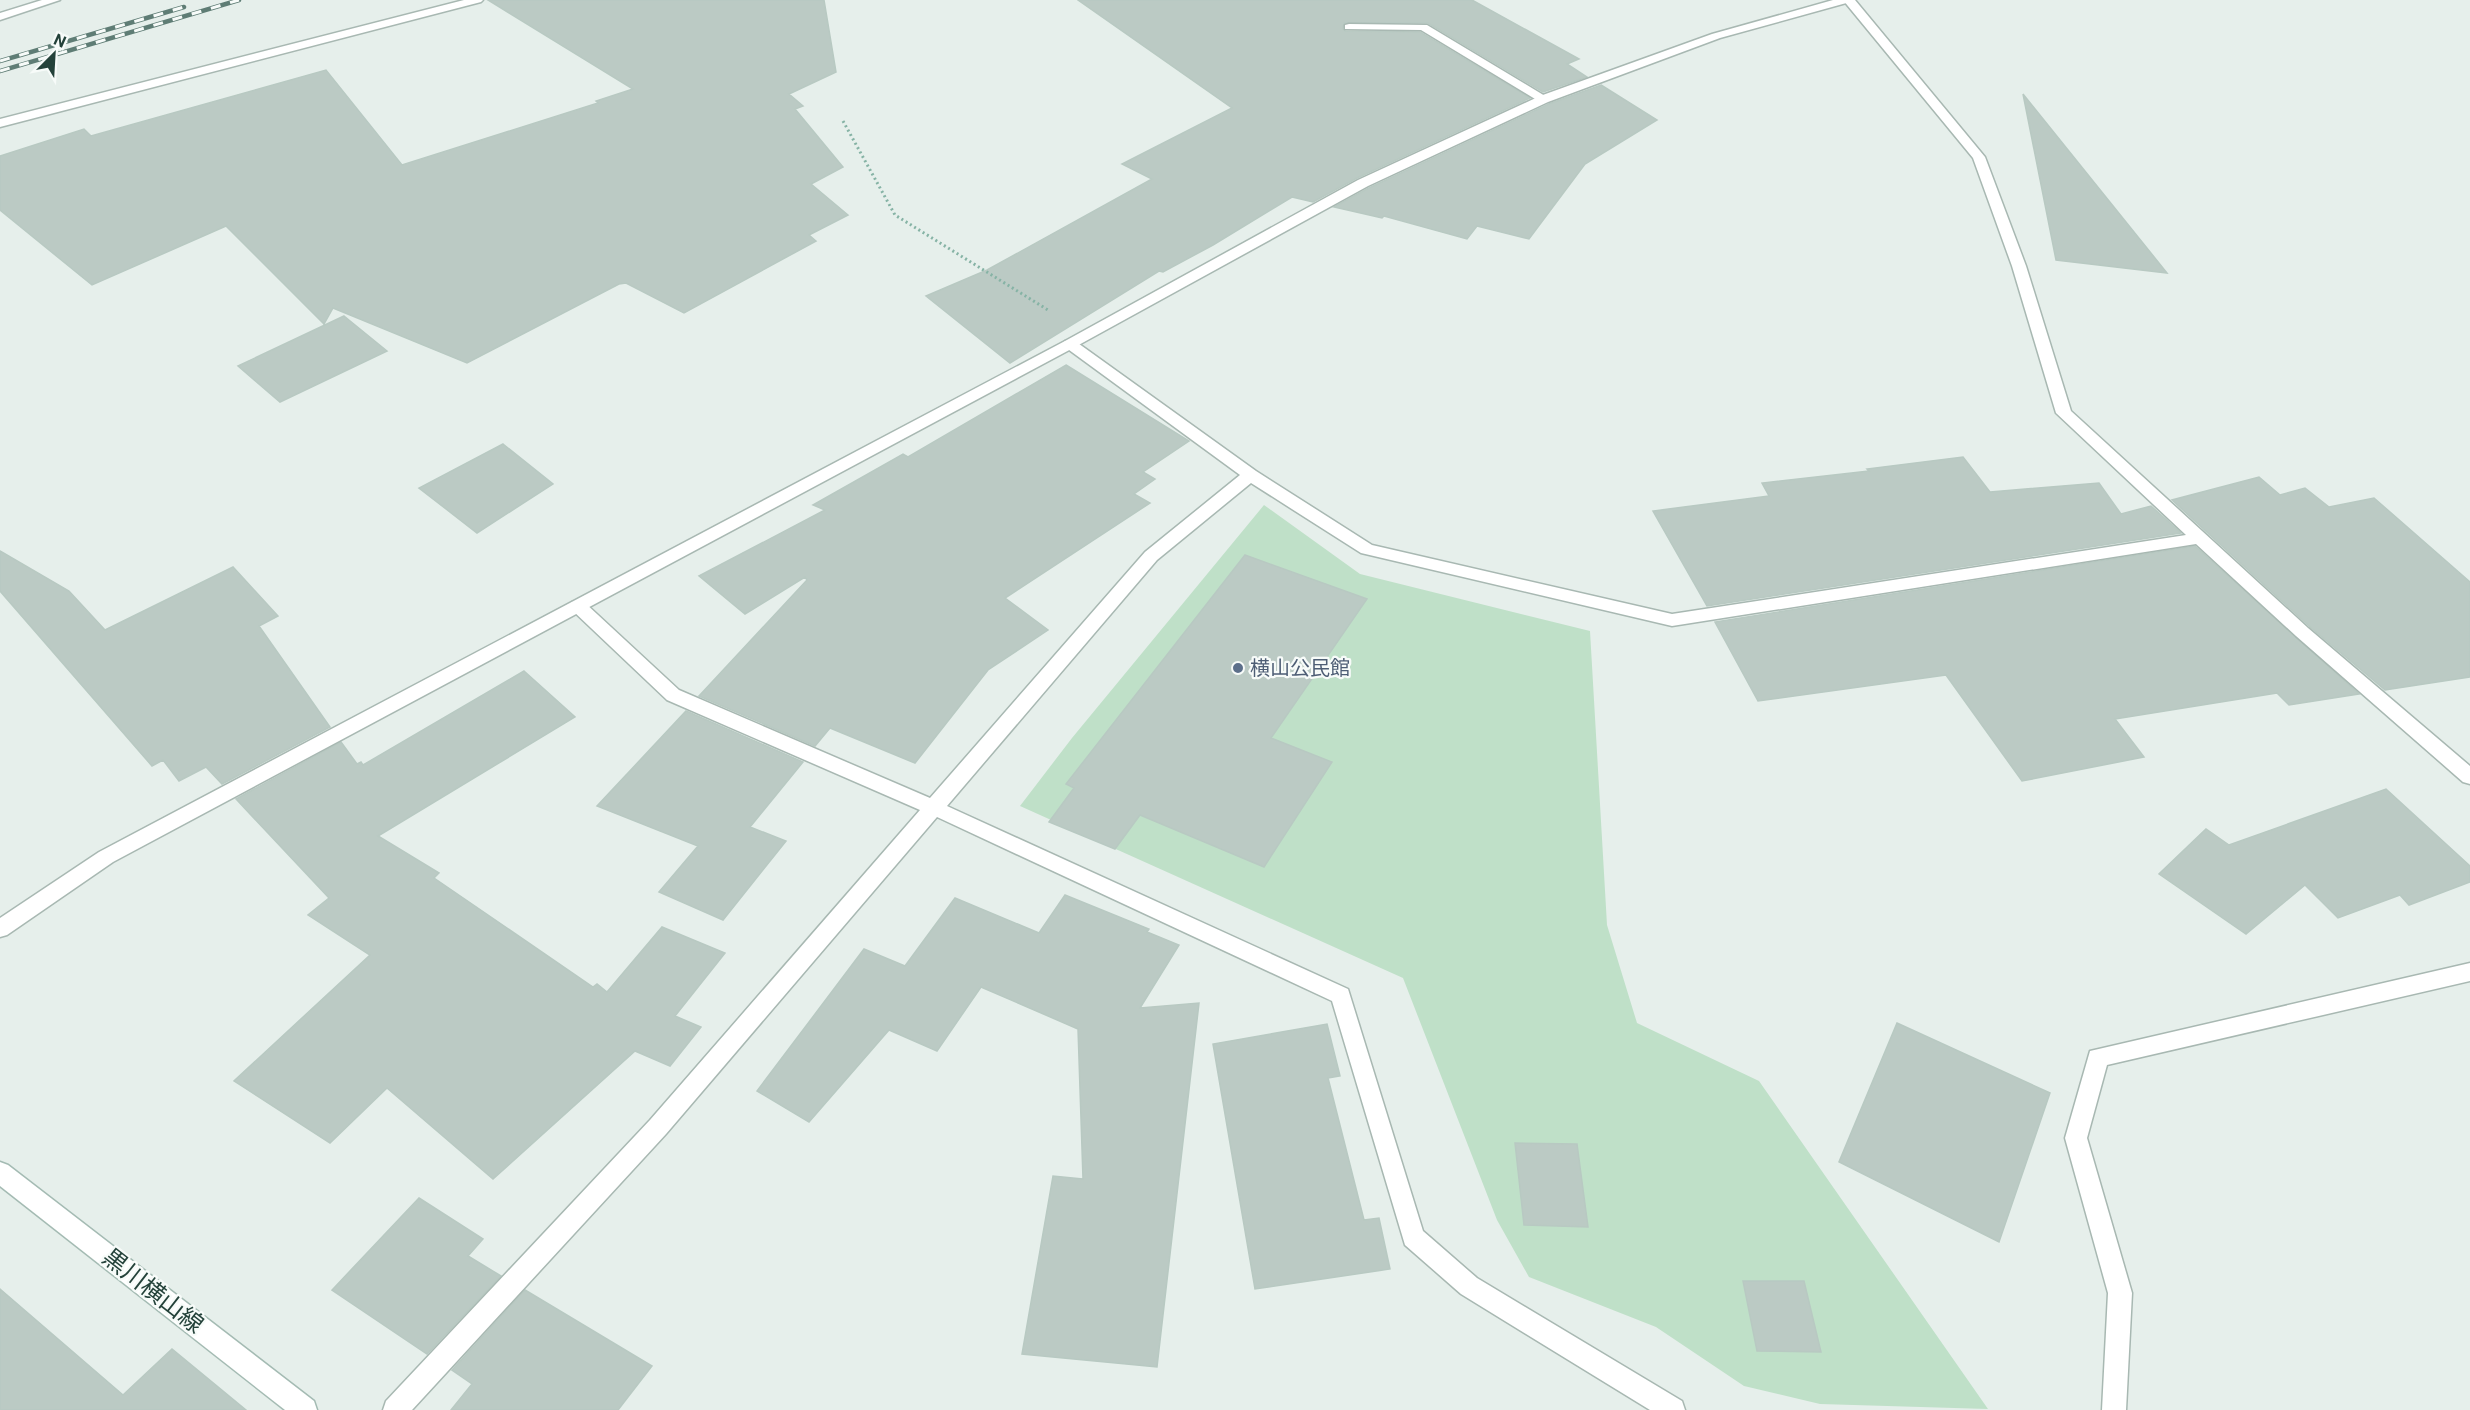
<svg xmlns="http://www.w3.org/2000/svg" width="2470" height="1410" viewBox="0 0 2470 1410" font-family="Roboto,'Noto Sans JP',sans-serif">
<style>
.green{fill:#bfe0c8}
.building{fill:#bbcac4;stroke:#b8c9c2;stroke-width:1.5}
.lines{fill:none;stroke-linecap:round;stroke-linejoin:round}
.service-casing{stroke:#a8b8b2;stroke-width:3}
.minor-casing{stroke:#a8b8b2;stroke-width:3}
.tertiary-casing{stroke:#a8b8b2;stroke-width:3}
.secondary-casing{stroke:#a4bbb3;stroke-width:3}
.path{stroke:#86b3a5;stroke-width:3;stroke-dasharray:2 3;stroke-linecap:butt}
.service{fill:#fff;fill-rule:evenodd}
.minor{fill:#fff;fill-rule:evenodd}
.tertiary{fill:#fff;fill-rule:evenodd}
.secondary{fill:#fff;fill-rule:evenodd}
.rail-casing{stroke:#5f7d75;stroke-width:4.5}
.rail{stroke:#f7fbf9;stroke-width:3;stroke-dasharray:10;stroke-linecap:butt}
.service-dot{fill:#5c6f8a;stroke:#f7fbf9;stroke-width:2}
.labels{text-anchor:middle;stroke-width:4.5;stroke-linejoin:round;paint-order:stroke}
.service-label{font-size:20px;fill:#4e5e75;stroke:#f7fbf9;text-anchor:start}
.near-street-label{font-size:24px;fill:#24423a;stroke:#f7fbf9}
</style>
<rect width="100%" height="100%" fill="#e6efeb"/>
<!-- green -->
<path class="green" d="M1264,505L1360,574L1590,631L1607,925L1637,1023L1759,1081L1988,1409L1820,1404L1744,1386L1656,1327L1529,1277L1497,1220L1403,978L1020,806L1072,738Z"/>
<!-- building -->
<path class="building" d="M488,0H824L836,72L789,94L803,106L795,109L843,167L811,184L848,215L809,235L816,241L684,313L626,283L619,284L467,363L333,308L324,324L226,226L92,285L0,210V156L84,129L91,136L326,70L402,165L598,103L596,101L633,89Z
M1078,0H1472L1579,59L1567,64L1587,77L1543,92L1428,23H1344L1343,29L1345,31L1420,32L1530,98L1357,178L1313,202L1292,197L1213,245L1163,272L1159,271L1010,363L926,296L987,270L1152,179L1122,164L1232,108Z
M1601,85L1657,120L1585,164L1529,239L1477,226L1467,239L1384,216L1382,218L1334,207L1369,188L1549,104Z
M2023,94L2167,273L2056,260Z
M344,316L387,351L280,402L238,366Z
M1066,365L1189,441L1143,472L1155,479L1134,494L1150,503L1005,598L1048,630L988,670L915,763L830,728L815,746L699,696L807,580L805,577L745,614L699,576L825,510L813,505L903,454L908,457Z
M503,444L553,484L477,533L419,488Z
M1963,457L1990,492L2099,483L2121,514L2151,506L2181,533L1707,606L1653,511L1769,496L1762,483L1869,471L1867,469Z
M2259,477L2280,495L2305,488L2329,507L2374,498L2470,582V677L2385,690L2309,626L2172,500Z
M2195,546L2359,694L2289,705L2277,693L2115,719L2144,757L2022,781L1946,675L1758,701L1715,622Z
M0,551L69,591L105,630L233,567L278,616L259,626L330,727L222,784L206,767L179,781L163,760L152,766L0,591Z
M1245,555L1367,599L1271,738L1332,762L1264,867L1140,815L1115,849L1049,822L1074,788L1066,784Z
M524,671L575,717L378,836L439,873L434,878L593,987L597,984L607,992L662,927L725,953L675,1016L701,1027L670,1066L635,1051L493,1179L387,1088L330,1143L234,1081L370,955L308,915L329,898L236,799L341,742L357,764L361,762L363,765Z
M686,711L803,762L750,827L786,841L723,920L659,892L698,846L597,806Z
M2386,789L2470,866V882L2409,905L2400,895L2338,918L2305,885L2246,934L2159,874L2206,829L2229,845Z
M1065,895L1149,929L1147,932L1179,945L1140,1008L1199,1003L1157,1367L1022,1354L1053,1176L1083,1179L1078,1029L981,987L937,1051L889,1030L809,1122L757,1091L864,949L905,966L955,898L1039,933Z
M1897,1023L2050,1093L1999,1242L1839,1162Z
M1327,1024L1340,1076L1328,1078L1364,1220L1379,1218L1390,1269L1255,1289L1213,1044Z
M1515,1143L1577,1144L1588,1227L1524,1225Z
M419,1198L483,1239L468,1256L501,1276L427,1354L332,1290Z
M1743,1281H1804L1821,1352L1757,1351Z
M0,1289L123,1395L172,1349L246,1410H0Z
M525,1290L652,1366L618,1410H451L472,1384L452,1370Z"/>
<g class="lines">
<!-- service casing -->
<g class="service-casing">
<path id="service" d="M1349,24L1427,25L1550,99L1544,103L1540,102L1421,30L1345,29V25Z"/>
</g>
<!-- minor casing -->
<g class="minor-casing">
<path id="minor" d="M464,0H483L481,2L0,127V119Z
M1843,0H1855L1985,157L2026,266L2071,411L2308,628L2470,766V784L2463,782L2296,636L2196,544L1672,626L1361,553L1251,483L1157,560L947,806L1348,989L1423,1231L1477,1278L1682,1401L1685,1410H1650L1461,1294L1405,1245L1332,1001L937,817L666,1134L412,1410H383L386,1401L650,1120L920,810L667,700L572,610L569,606L572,602H584L679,690L930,798L1145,552L1240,475L1065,347L1063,344L1065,341H1075L1256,471L1372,545L1672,614L2186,535L2056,413L2012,266L1973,158Z
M2470,963V981L2107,1065L2087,1138L2132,1293L2126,1410H2102L2108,1293L2065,1138L2090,1051Z"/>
</g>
<!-- tertiary casing -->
<g class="tertiary-casing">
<path id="tertiary" d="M42,0H60L0,20V13Z
M1833,0H1852L1850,2L1720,38L1548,102L1368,186L1075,347L113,862L7,935L0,937V918L99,852L1065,341L1358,180L1540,96L1712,34Z"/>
</g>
<!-- secondary casing -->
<g class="secondary-casing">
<path id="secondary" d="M0,1162L8,1165L314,1401L317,1410H285L0,1186Z"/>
</g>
<!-- path -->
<path class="path" d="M843,121L895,215L1048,310"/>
<!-- service -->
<use href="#service" class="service"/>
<!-- minor -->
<use href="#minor" class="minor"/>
<!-- tertiary -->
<use href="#tertiary" class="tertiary"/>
<!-- secondary -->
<use href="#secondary" class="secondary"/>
<!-- rail casing -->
<g class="rail-casing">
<path id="rail" d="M0,61L184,7
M0,71L239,0"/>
</g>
<!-- rail -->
<use href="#rail" class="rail"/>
</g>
<!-- markers -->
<circle class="service-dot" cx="1238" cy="668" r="6"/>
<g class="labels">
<!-- service labels -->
<g class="service-label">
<text x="1250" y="675">横山公民館</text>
</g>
<!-- near-street labels -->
<g class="near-street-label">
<text transform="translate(153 1291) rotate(38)" y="8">黒川横山線</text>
</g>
</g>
<!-- north arrow -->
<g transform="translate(54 54) rotate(24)" stroke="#f7fbf9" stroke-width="4.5" paint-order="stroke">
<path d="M0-4.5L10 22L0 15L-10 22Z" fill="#24423a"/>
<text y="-9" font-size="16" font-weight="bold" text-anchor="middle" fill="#24423a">N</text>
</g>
</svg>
